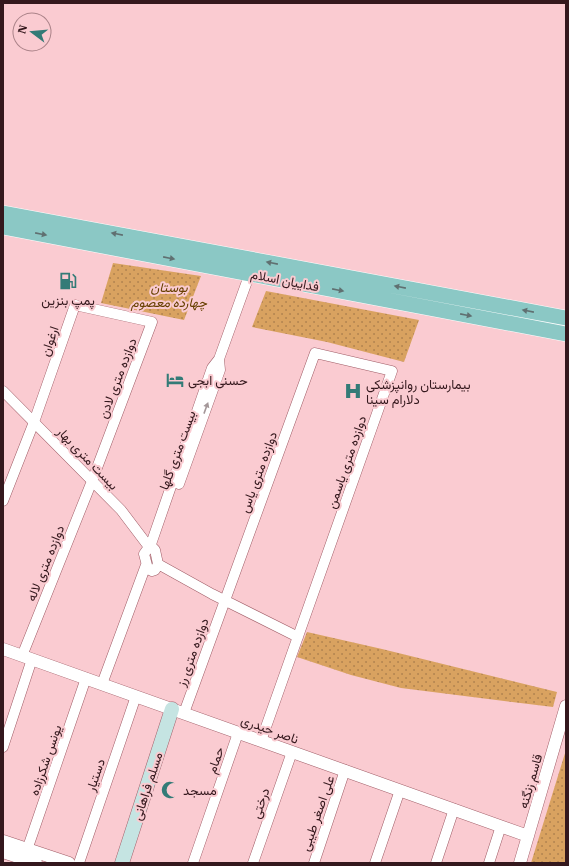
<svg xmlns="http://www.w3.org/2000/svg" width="569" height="866" viewBox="0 0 569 866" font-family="'IBM Plex Serif',Vazirmatn,serif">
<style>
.park{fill:url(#park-dots)}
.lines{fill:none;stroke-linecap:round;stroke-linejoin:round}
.minor-casing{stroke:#a05d67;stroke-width:11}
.tertiary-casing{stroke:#a05d67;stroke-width:13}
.secondary-casing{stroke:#a05d67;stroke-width:15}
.primary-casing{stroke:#fff;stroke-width:16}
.minor{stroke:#fff;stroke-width:10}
.tertiary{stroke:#fff;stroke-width:12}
.secondary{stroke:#c5e4e2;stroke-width:14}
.primary{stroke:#8bc8c5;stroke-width:15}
.oneway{fill:#607071}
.oneway2{fill:#a49799}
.labels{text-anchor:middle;stroke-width:4;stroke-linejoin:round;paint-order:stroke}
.street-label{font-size:13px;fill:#34181d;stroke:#facbd1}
.park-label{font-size:13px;font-style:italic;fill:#674001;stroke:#facbd1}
.poi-label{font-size:13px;fill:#34181d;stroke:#facbd1;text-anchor:start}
</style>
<defs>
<pattern id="park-dots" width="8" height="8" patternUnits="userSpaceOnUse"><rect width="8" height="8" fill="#d9a260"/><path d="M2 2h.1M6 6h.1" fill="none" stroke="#b1834f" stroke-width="1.8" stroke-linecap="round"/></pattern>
</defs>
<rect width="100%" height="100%" fill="#facbd1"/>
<!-- park -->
<path class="park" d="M113,263L201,276L184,320L101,303Z
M266,291L419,320L404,362L327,342L252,327Z
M307,632L382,649L557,692L553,707L401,688L351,675L297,657Z
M566,750V863H531Z"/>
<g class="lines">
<!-- minor casing -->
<g class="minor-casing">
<path id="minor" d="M3,391L121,510L149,547
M179,484L220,370L219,359
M3,501L34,422L75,305L152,322L92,481L22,656
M149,547H152L155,550L158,564L155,570L152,571L148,569L144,554Z
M150,547L212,368L219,359L250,273
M158,564L212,594L298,637
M102,684L146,565
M184,713L315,353L392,371L261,741
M3,747L32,659
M27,850L86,678
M79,863L136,696
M193,863L238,733
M253,863L292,752
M314,863L345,770
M375,863L400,790
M436,863L454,809
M489,863L501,826"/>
</g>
<!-- tertiary casing -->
<g class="tertiary-casing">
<path id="tertiary" d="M3,649L528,836
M3,841L69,863
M3,852L36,863
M520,863L566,706"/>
</g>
<!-- secondary casing -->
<g class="secondary-casing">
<path id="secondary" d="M122,863L172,709"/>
</g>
<!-- primary casing -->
<g class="primary-casing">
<path id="primary" d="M3,213L566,318
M3,227L566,334"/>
</g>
<!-- minor -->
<use href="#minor" class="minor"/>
<!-- tertiary -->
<use href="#tertiary" class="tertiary"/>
<!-- secondary -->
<use href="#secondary" class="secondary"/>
<!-- primary -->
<use href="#primary" class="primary"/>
</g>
<!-- one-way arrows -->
<defs><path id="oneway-solid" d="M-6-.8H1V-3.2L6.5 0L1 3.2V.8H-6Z"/></defs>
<g class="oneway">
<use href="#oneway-solid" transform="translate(41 234) rotate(11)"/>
<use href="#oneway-solid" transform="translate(117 234) rotate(-169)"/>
<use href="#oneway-solid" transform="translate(169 258) rotate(11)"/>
<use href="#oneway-solid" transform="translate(272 263) rotate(-169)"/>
<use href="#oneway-solid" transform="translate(400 287) rotate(-169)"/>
<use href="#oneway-solid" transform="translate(338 290) rotate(11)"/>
<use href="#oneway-solid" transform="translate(528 311) rotate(-169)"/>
<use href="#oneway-solid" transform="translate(466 315) rotate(11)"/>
</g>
<use class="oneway2" href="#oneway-solid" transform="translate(206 408) rotate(-70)"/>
<!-- icons -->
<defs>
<g id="fuel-bare" transform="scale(1.38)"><path d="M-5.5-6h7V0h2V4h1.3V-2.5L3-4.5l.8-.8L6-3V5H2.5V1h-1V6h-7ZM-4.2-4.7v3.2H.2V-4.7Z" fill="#337b77" stroke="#facbd1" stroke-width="2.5" paint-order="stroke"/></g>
<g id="hotel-bare" transform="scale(1.38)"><path d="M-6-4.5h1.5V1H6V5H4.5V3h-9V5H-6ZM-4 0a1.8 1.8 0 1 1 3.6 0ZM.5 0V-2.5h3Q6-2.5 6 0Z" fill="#337b77" stroke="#facbd1" stroke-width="2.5" paint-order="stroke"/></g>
<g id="hospital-bare" transform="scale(1.38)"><path d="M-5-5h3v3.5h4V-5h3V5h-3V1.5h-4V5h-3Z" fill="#337b77" stroke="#facbd1" stroke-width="2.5" paint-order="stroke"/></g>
<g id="mosque-bare" transform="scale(1.38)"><path d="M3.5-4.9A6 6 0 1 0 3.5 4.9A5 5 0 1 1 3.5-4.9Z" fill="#337b77" stroke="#facbd1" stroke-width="2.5" paint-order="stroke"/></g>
</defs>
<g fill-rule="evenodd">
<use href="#fuel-bare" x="68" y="281"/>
<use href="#hotel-bare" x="175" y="380"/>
<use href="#hospital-bare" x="353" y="391"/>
<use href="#mosque-bare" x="170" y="790"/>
</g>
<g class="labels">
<!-- street labels -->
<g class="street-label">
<text transform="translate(285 280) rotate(11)" y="5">فداییان اسلام</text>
<text transform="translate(49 341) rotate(-71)" y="5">ارغوان</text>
<text transform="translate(117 378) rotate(-69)" y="5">دوازده متری لادن</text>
<text transform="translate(177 450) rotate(-70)" y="5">بیست متری گلها</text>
<text transform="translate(88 458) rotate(46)" y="5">بیست متری بهار</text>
<text transform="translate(346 462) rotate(-71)" y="5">دوازده متری یاسمن</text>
<text transform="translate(258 472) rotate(-70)" y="5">دوازده متری یاس</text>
<text transform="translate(45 563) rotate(-68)" y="5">دوازده متری لاله</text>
<text transform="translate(192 652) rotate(-70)" y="5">دوازده متری رز</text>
<text transform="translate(270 729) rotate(20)" y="5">ناصر حیدری</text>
<text transform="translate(45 760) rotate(-71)" y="5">یونس شکرزاده</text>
<text transform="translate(215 760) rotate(-71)" y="5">حمام</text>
<text transform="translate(95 775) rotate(-71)" y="5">دستیار</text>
<text transform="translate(530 781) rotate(-74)" y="5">قاسم زنگنه</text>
<text transform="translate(147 786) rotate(-72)" y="5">مسلم فراهانی</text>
<text transform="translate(260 803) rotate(-71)" y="5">درختی</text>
<text transform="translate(317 813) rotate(-71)" y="5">علی اصغر طیبی</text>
</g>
<!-- park labels -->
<g class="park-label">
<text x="169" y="292">بوستان<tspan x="169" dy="15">چهارده معصوم</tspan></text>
</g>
<!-- poi labels -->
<g class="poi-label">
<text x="68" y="305" text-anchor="middle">پمپ بنزین</text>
<text x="188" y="385">حسنی ابجی</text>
<text x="366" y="389">بیمارستان روانپزشکی<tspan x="366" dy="15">دلارام سینا</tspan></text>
<text x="183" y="795">مسجد</text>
</g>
</g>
<!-- border -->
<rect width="569" height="866" fill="none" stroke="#34181d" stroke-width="8"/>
<!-- north arrow -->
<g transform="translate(32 32) rotate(286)"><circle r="19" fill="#facbd1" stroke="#ab8389"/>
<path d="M0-3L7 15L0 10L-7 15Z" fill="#337b77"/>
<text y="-6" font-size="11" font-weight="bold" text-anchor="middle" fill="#34181d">N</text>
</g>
</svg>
